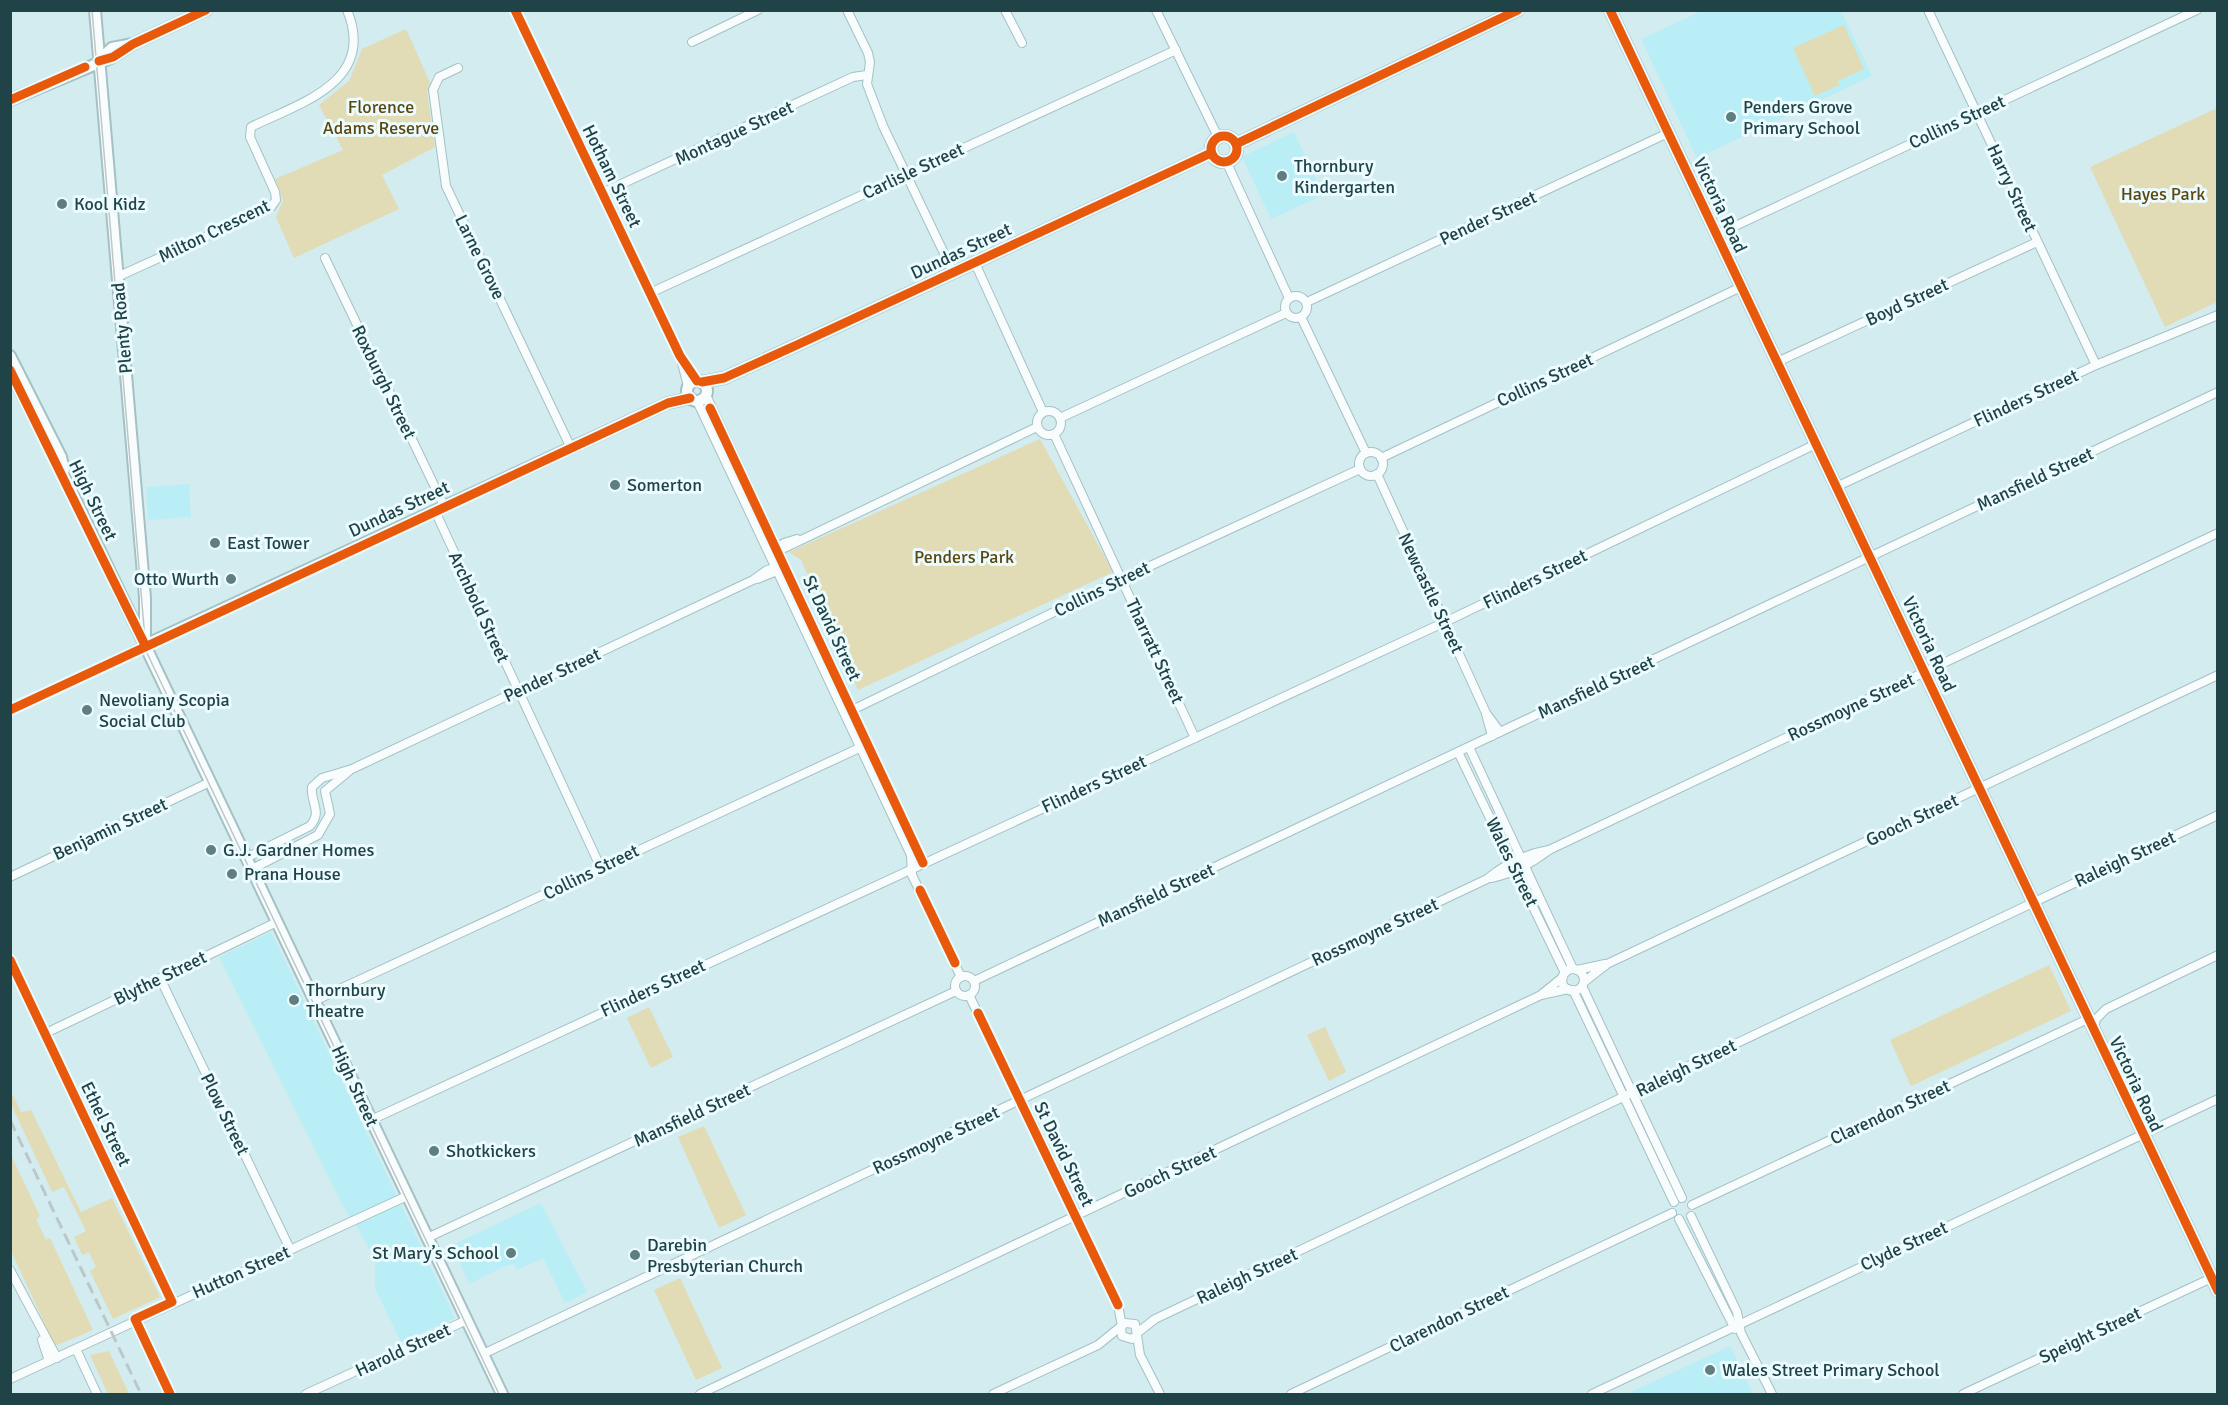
<svg xmlns="http://www.w3.org/2000/svg" width="2228" height="1405" font-family="Signika,sans-serif">
	<style>
		.built { fill: #b9eef6 }
		.green { fill: #e1dcb6 }
		.lines { fill: none; stroke-linecap: round; stroke-linejoin: round }
		.street-casing { stroke: #a4c1c4; stroke-width: 10 }
		.secondary-casing { stroke: #a4c1c4; stroke-width: 14 }
		.street { stroke: #f8fcfd; stroke-width: 8 }
		.secondary { stroke: #f8fcfd; stroke-width: 10 }
		.tram { stroke: #bec7c8; stroke-width: 1.5 }
		.rail { stroke: #bec7c8; stroke-width: 3; stroke-dasharray: 12 6; stroke-linecap: butt }
		.cycleway-casing { stroke: #ecfcfe; stroke-width: 13 }
		.cycleway { stroke: #e8590c; stroke-width: 9 }
		.poi-dot { fill: #5e7e82; stroke: #ecfcfe; stroke-width: 2 }
		.labels { text-anchor: middle; dominant-baseline: central; stroke-width: 6; stroke-linejoin: round; paint-order: stroke }
		.park-label { font-size: 18px; fill: #5c4711; stroke: #ecfcfe }
		.poi-label { font-size: 18px; fill: #204348; stroke: #ecfcfe; text-anchor: start }
		.street-label { font-size: 18px; fill: #204348; stroke: #ecfcfe }
	</style>
	<rect width="100%" height="100%" fill="#d2ecef"/>
	<g class="built">
		<polygon points="1702,11 1841,11 1872,76 1697,158 1641,39"/>
		<polygon points="1294,132 1323,195 1271,219 1242,157"/>
		<polygon points="189,484 191,517 148,520 146,487"/>
		<polygon points="271,932 455,1318 401,1342 375,1288 375,1261 359,1230 344,1208 219,957"/>
		<polygon points="541,1203 587,1292 565,1303 543,1258 517,1270 514,1264 503,1267 469,1284 452,1245"/>
		<polygon points="1730,1346 1753,1394 1627,1394"/>
	</g>
	<g class="green">
		<polygon points="1844,25 1864,69 1838,81 1839,85 1815,96 1793,48"/>
		<polygon points="406,29 431,85 427,92 435,147 382,175 399,209 294,258 276,217 283,200 275,179 343,150 319,105 349,81 362,49"/>
		<polygon points="2217,108 2217,302 2165,327 2090,167"/>
		<polygon points="1040,439 1113,572 858,690 801,560 789,552"/>
		<polygon points="2049,965 2071,1011 1911,1086 1890,1040"/>
		<polygon points="649,1007 673,1057 651,1068 627,1018"/>
		<polygon points="1325,1027 1346,1072 1329,1081 1307,1035"/>
		<polygon points="13,1095 21,1112 31,1110 81,1212 112,1198 160,1297 113,1319 90,1271 96,1267 89,1252 82,1255 74,1237 86,1231 64,1187 52,1192 11,1104 11,1096"/>
		<polygon points="704,1126 746,1215 719,1228 678,1137"/>
		<polygon points="10,1153 40,1216 36,1219 46,1240 50,1238 93,1330 55,1346 11,1251"/>
		<polygon points="680,1278 722,1368 696,1380 654,1290"/>
		<polygon points="109,1351 129,1394 108,1394 90,1355"/>
	</g>
	<g class="lines">
		<g class="street-casing">
			<g id="street">
				<polyline points="515,10 680,356 697,381"/>
				<polyline points="847,10 868,53 870,62 867,84 883,126 953,272"/>
				<polyline points="1005,10 1022,43"/>
				<polyline points="1156,10 1218,137"/>
				<polyline points="1928,10 2096,365"/>
				<polyline points="692,42 758,10"/>
				<polyline points="458,68 439,77 433,90 446,186 571,448"/>
				<polyline points="1226,161 1289,298"/>
				<polyline points="602,193 853,77 867,75"/>
				<polyline points="1716,235 2197,10"/>
				<polyline points="325,258 444,506"/>
				<polyline points="975,263 1043,412"/>
				<path d="M117,277L271,207L276,200L275,192L250,137L251,127C300,103 377,82 347,10"/>
				<polyline points="650,293 1176,50"/>
				<circle cx="1296" cy="307" r="11"/>
				<polyline points="1307,302 1668,133"/>
				<polyline points="1301,317 1366,453"/>
				<polyline points="1777,362 2037,242"/>
				<polyline points="682,363 688,386"/>
				<polyline points="706,395 923,863"/>
				<polyline points="697,401 911,855 912,875 961,977"/>
				<circle cx="1049" cy="423" r="12"/>
				<polyline points="1060,418 1286,313"/>
				<polyline points="1054,434 1195,738"/>
				<circle cx="1371" cy="464" r="12"/>
				<polyline points="1381,458 1741,287"/>
				<polyline points="1377,474 1486,713 1500,732"/>
				<polyline points="1836,487 2096,365 2218,315"/>
				<polyline points="435,511 600,866"/>
				<polyline points="773,550 784,543 797,539"/>
				<polyline points="774,553 1037,427"/>
				<polyline points="757,579 782,569"/>
				<polyline points="10,710 145,645"/>
				<polyline points="846,713 1122,579 1360,469"/>
				<polyline points="1486,714 1492,736"/>
				<polyline points="1469,747 1573,969"/>
				<polyline points="1458,752 1565,973"/>
				<path d="M246,858L310,826C323,811 310,803 312,787L322,778L352,769L753,580L767,570L784,566"/>
				<polyline points="252,869 318,835 330,814 325,791 348,772"/>
				<polyline points="10,877 210,782"/>
				<path d="M1491,878C1512,874 1532,863 1549,850L2218,533"/>
				<polyline points="10,960 172,1302"/>
				<circle cx="1573" cy="980" r="11"/>
				<polyline points="1577,970 1605,964"/>
				<circle cx="965" cy="986" r="10"/>
				<polyline points="160,978 290,1249"/>
				<polyline points="974,981 2218,392"/>
				<polyline points="1584,982 1607,964 2218,675"/>
				<polyline points="1582,986 1682,1198"/>
				<polyline points="1573,990 1674,1202"/>
				<polyline points="1542,994 1563,977"/>
				<polyline points="969,995 1077,1216 1118,1305 1122,1326"/>
				<polyline points="314,1001 868,744"/>
				<polyline points="2094,1029 2096,1019 2106,1009 2218,955"/>
				<polyline points="44,1034 277,922"/>
				<polyline points="371,1120 1445,622 1816,444"/>
				<polyline points="1692,1205 2088,1019"/>
				<polyline points="1691,1216 1737,1312 1741,1333 1772,1394"/>
				<polyline points="1679,1219 1735,1329"/>
				<polyline points="427,1238 956,991"/>
				<polyline points="10,1270 57,1358"/>
				<polyline points="135,1319 170,1394"/>
				<polyline points="1137,1333 1155,1319 2218,815"/>
				<polyline points="1137,1335 1140,1355 1160,1394"/>
				<polyline points="42,1340 49,1361"/>
				<polyline points="76,1349 97,1394"/>
				<path d="M483,1354L1487,879C1505,864 1526,854 1549,850"/>
				<polyline points="10,1379 407,1196"/>
				<polyline points="306,1394 467,1320"/>
				<polyline points="700,1394 1541,995 1568,989"/>
				<polyline points="993,1394 1098,1345 1125,1323 1135,1324 1137,1335 1132,1339 1122,1336 1121,1328"/>
				<polyline points="1291,1394 1672,1213"/>
				<polyline points="1592,1394 2218,1099"/>
				<polyline points="1963,1394 2218,1275"/>
			</g>
		</g>
		<g class="secondary-casing">
			<g id="secondary">
				<polyline points="95,10 145,598 145,642"/>
				<polyline points="1610,10 2218,1291"/>
				<polyline points="99,60 112,48 133,44 206,10"/>
				<polyline points="10,100 113,57 133,44"/>
				<circle cx="1224" cy="149" r="13"/>
				<polyline points="1236,144 1518,10"/>
				<polyline points="10,356 61,457 64,470"/>
				<polyline points="10,370 70,488 502,1394"/>
				<circle cx="697" cy="391" r="10"/>
				<polyline points="702,382 724,378 799,344 1211,153"/>
				<polyline points="145,645 668,403 690,398"/>
			</g>
		</g>
		<use href="#street" class="street"/>
		<use href="#secondary" class="secondary"/>
		<g class="tram">
			<polyline points="92,10 146,651 499,1394"/>
			<polyline points="10,712 129,652 145,635"/>
		</g>
		<polyline class="rail" points="10,1120 141,1394"/>
		<g class="cycleway-casing">
			<g id="cycleway">
				<polyline points="515,10 680,356 697,381"/>
				<polyline points="1610,10 2218,1291"/>
				<polyline points="99,61 113,57 133,44 206,10"/>
				<polyline points="10,100 85,67"/>
				<circle cx="1224" cy="149" r="13"/>
				<polyline points="1236,144 1518,10"/>
				<polyline points="10,370 145,645"/>
				<polyline points="702,382 724,378 799,344 1211,153"/>
				<polyline points="710,408 923,863"/>
				<polyline points="10,710 668,403 690,398"/>
				<polyline points="920,890 955,963"/>
				<polyline points="10,960 172,1302 135,1319 170,1394"/>
				<polyline points="978,1013 1118,1305"/>
			</g>
		</g>
		<use href="#cycleway" class="cycleway"/>
	</g>
	<g class="poi-dot">
		<circle cx="1731" cy="117" r="6"/>
		<circle cx="1282" cy="176" r="6"/>
		<circle cx="62" cy="204" r="6"/>
		<circle cx="615" cy="485" r="6"/>
		<circle cx="215" cy="543" r="6"/>
		<circle cx="231" cy="579" r="6"/>
		<circle cx="87" cy="710" r="6"/>
		<circle cx="211" cy="850" r="6"/>
		<circle cx="232" cy="874" r="6"/>
		<circle cx="294" cy="1000" r="6"/>
		<circle cx="434" cy="1151" r="6"/>
		<circle cx="511" cy="1253" r="6"/>
		<circle cx="635" cy="1255" r="6"/>
		<circle cx="1710" cy="1370" r="6"/>
	</g>
	<g class="labels">
		<g class="park-label">
			<text x="381" y="107">Florence<tspan x="381" dy="21">Adams Reserve</tspan></text>
			<text x="2163" y="194">Hayes Park</text>
			<text x="964" y="557">Penders Park</text>
		</g>
		<g class="poi-label">
			<text x="1743" y="107">Penders Grove<tspan x="1743" dy="21">Primary School</tspan></text>
			<text x="1294" y="166">Thornbury<tspan x="1294" dy="21">Kindergarten</tspan></text>
			<text x="74" y="204">Kool Kidz</text>
			<text x="627" y="485">Somerton</text>
			<text x="227" y="543">East Tower</text>
			<text x="219" y="579" text-anchor="end">Otto Wurth</text>
			<text x="99" y="700">Nevoliany Scopia<tspan x="99" dy="21">Social Club</tspan></text>
			<text x="223" y="850">G.J. Gardner Homes</text>
			<text x="244" y="874">Prana House</text>
			<text x="306" y="990">Thornbury<tspan x="306" dy="21">Theatre</tspan></text>
			<text x="446" y="1151">Shotkickers</text>
			<text x="647" y="1245">Darebin<tspan x="647" dy="21">Presbyterian Church</tspan></text>
			<text x="499" y="1253" text-anchor="end">St Mary’s School</text>
			<text x="1722" y="1370">Wales Street Primary School</text>
		</g>
		<g class="street-label">
			<text transform="translate(1957 122) rotate(-25)">Collins Street</text>
			<text transform="translate(734 133) rotate(-25)">Montague Street</text>
			<text transform="translate(913 171) rotate(-25)">Carlisle Street</text>
			<text transform="translate(612 176) rotate(64)">Hotham Street</text>
			<text transform="translate(2012 188) rotate(65)">Harry Street</text>
			<text transform="translate(1720 205) rotate(65)">Victoria Road</text>
			<text transform="translate(1488 218) rotate(-25)">Pender Street</text>
			<text transform="translate(214 231) rotate(-26)">Milton Crescent</text>
			<text transform="translate(961 251) rotate(-25)">Dundas Street</text>
			<text transform="translate(480 257) rotate(64)">Larne Grove</text>
			<text transform="translate(1907 302) rotate(-25)">Boyd Street</text>
			<text transform="translate(122 328) rotate(-95)">Plenty Road</text>
			<text transform="translate(1545 380) rotate(-25)">Collins Street</text>
			<text transform="translate(384 382) rotate(64)">Roxburgh Street</text>
			<text transform="translate(2026 398) rotate(-25)">Flinders Street</text>
			<text transform="translate(2035 479) rotate(-25)">Mansfield Street</text>
			<text transform="translate(93 500) rotate(64)">High Street</text>
			<text transform="translate(399 509) rotate(-25)">Dundas Street</text>
			<text transform="translate(1535 579) rotate(-26)">Flinders Street</text>
			<text transform="translate(1102 589) rotate(-26)">Collins Street</text>
			<text transform="translate(1431 593) rotate(65)">Newcastle Street</text>
			<text transform="translate(479 607) rotate(65)">Archbold Street</text>
			<text transform="translate(832 628) rotate(65)">St David Street</text>
			<text transform="translate(1929 644) rotate(65)">Victoria Road</text>
			<text transform="translate(1155 651) rotate(65)">Tharratt Street</text>
			<text transform="translate(552 675) rotate(-25)">Pender Street</text>
			<text transform="translate(1596 687) rotate(-25)">Mansfield Street</text>
			<text transform="translate(1851 707) rotate(-25)">Rossmoyne Street</text>
			<text transform="translate(1094 784) rotate(-25)">Flinders Street</text>
			<text transform="translate(1912 820) rotate(-25)">Gooch Street</text>
			<text transform="translate(110 829) rotate(-25)">Benjamin Street</text>
			<text transform="translate(2125 859) rotate(-25)">Raleigh Street</text>
			<text transform="translate(1512 862) rotate(64)">Wales Street</text>
			<text transform="translate(591 872) rotate(-26)">Collins Street</text>
			<text transform="translate(1156 895) rotate(-25)">Mansfield Street</text>
			<text transform="translate(1375 932) rotate(-25)">Rossmoyne Street</text>
			<text transform="translate(160 978) rotate(-26)">Blythe Street</text>
			<text transform="translate(653 988) rotate(-25)">Flinders Street</text>
			<text transform="translate(1686 1068) rotate(-26)">Raleigh Street</text>
			<text transform="translate(2136 1084) rotate(65)">Victoria Road</text>
			<text transform="translate(355 1086) rotate(65)">High Street</text>
			<text transform="translate(1890 1112) rotate(-25)">Clarendon Street</text>
			<text transform="translate(225 1114) rotate(64)">Plow Street</text>
			<text transform="translate(692 1115) rotate(-25)">Mansfield Street</text>
			<text transform="translate(106 1124) rotate(64)">Ethel Street</text>
			<text transform="translate(936 1140) rotate(-25)">Rossmoyne Street</text>
			<text transform="translate(1064 1154) rotate(64)">St David Street</text>
			<text transform="translate(1170 1172) rotate(-25)">Gooch Street</text>
			<text transform="translate(1904 1246) rotate(-25)">Clyde Street</text>
			<text transform="translate(241 1272) rotate(-24)">Hutton Street</text>
			<text transform="translate(1247 1276) rotate(-25)">Raleigh Street</text>
			<text transform="translate(1449 1319) rotate(-26)">Clarendon Street</text>
			<text transform="translate(2090 1335) rotate(-25)">Speight Street</text>
			<text transform="translate(403 1350) rotate(-25)">Harold Street</text>
		</g>
	</g>
	<rect width="2228" height="1405" fill="none" stroke="#204348" stroke-width="24"/>
</svg>
